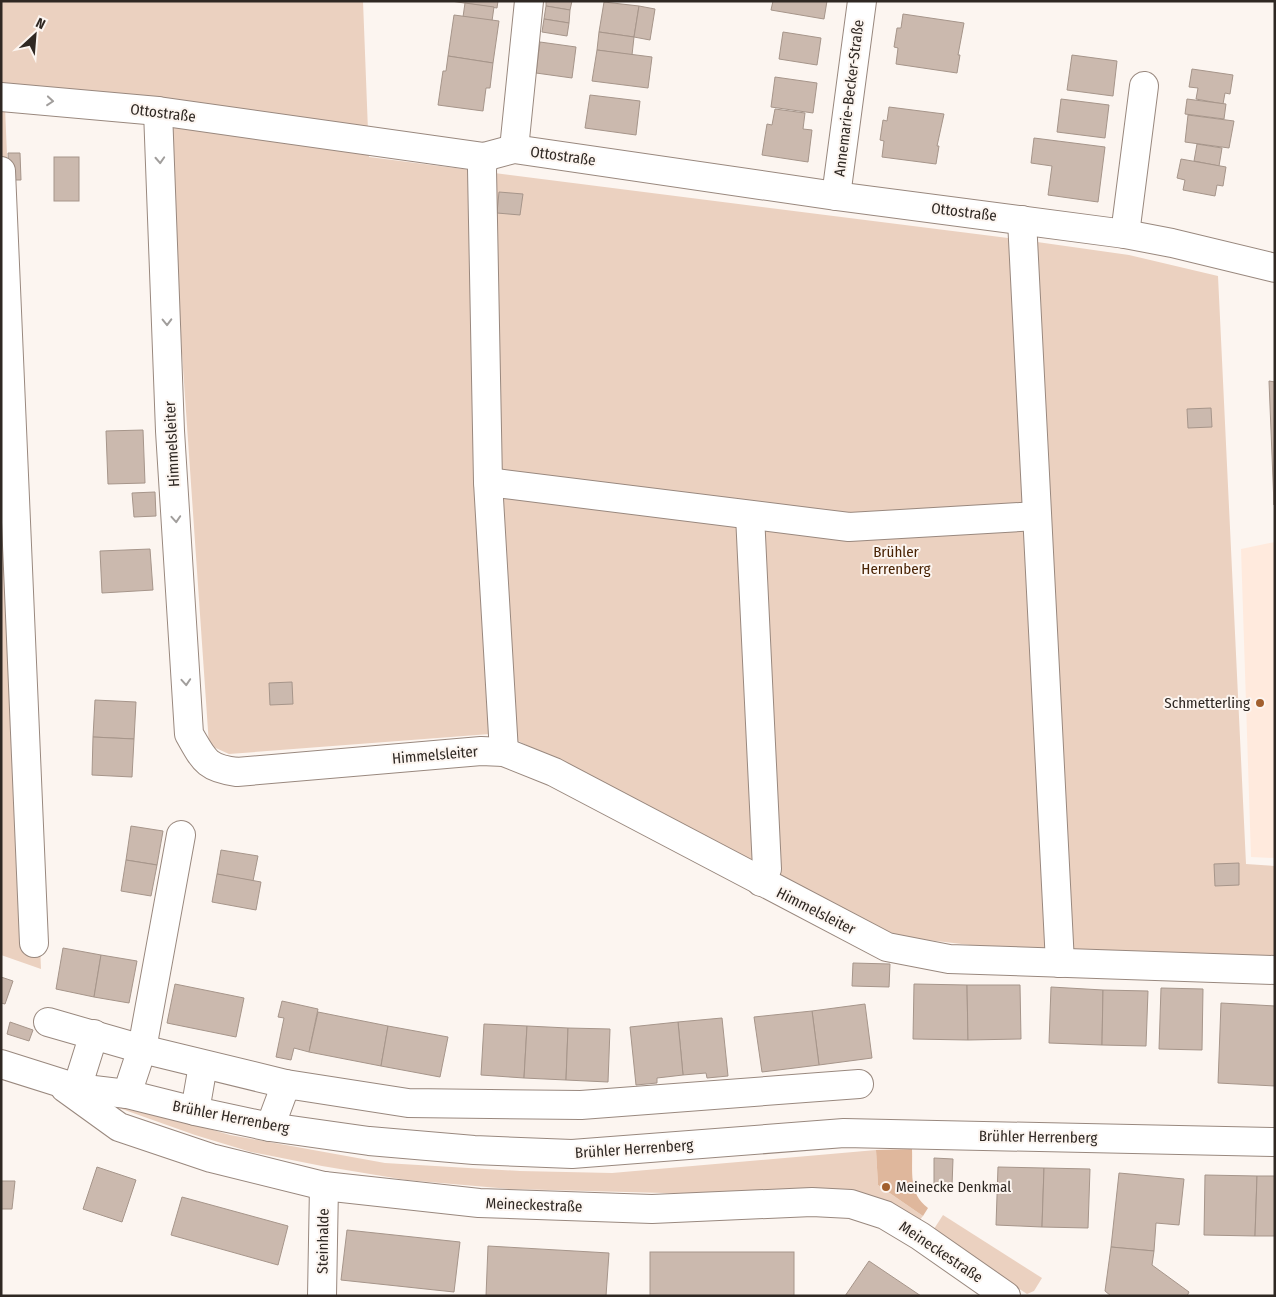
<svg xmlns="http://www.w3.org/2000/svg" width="1276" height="1297" font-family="'Fira Sans Condensed',sans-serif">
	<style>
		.built { fill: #ffeadd }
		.green { fill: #ebd1c0 }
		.forest { fill: #dfb79c }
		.building { fill: #cbb9ae; stroke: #a6958a }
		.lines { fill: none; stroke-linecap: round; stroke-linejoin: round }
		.minor-casing { stroke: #99887e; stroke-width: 30 }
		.minor { stroke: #fff; stroke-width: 28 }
		.oneway { stroke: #a19e9c }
		.poi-dot { fill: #a25f2d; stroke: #fcf5f0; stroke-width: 2 }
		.labels { text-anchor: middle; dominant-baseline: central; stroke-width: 4; stroke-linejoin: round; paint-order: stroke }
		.street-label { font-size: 15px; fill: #2f2823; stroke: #fcf5f0 }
		.park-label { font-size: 15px; fill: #492304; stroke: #fcf5f0 }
		.poi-label { font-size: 15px; fill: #2f2823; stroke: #fcf5f0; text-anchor: end }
	</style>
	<rect width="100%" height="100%" fill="#fcf5f0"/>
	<polygon class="built" points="1275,542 1275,858 1251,857 1241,549"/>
	<g class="green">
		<polygon points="1,1 363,1 369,157 1023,240 1129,255 1218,276 1246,864 1275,866 1275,957 996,948 893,936 503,733 229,754 209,745 166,121 5,107 41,969 1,955"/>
		<polygon points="105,1103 129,1105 230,1135 385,1163 520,1171 612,1173 876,1150 878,1185 923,1216 918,1222 703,1194 510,1189 406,1180 322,1166 251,1152 195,1135"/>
		<polygon points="943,1215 1042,1278 1034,1291 1027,1294 932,1232"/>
	</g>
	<path class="forest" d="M912,1149C913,1172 908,1193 928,1208L923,1216L878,1185L876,1150Z"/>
	<g class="building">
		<polygon points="451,1 498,1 497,8"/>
		<polygon points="546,1 572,1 570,10 546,6"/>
		<polygon points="773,1 827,1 824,19 771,10"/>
		<polygon points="604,2 639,6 634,37 599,32"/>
		<polygon points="465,3 494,7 492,21 463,17"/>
		<polygon points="546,6 570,10 569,23 544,19"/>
		<polygon points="639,6 655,9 650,40 634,37"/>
		<polygon points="903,14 964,23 958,55 960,55 957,73 896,64 898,48 894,47 897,28 901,28"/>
		<polygon points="454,15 499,21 493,63 448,56"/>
		<polygon points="544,19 569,23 567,36 542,32"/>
		<polygon points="599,32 634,37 632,55 597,50"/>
		<polygon points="783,32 821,38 817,65 779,59"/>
		<polygon points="540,42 576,47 572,78 536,73"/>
		<polygon points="597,50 652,57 648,88 592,81"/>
		<polygon points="1072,55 1117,61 1113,96 1067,90"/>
		<polygon points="448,56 493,63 490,88 486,88 483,111 438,105 443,71 446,71"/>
		<polygon points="1192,69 1233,75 1230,94 1225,93 1223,104 1196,99 1198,88 1189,87"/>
		<polygon points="775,77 817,83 813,113 771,107"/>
		<polygon points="590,95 640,101 636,135 585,128"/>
		<polygon points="1061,99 1109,105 1105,138 1057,132"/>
		<polygon points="1187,99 1226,104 1224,119 1185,114"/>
		<polygon points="889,107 944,114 937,146 939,146 936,164 882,157 884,141 880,140 883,120 887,121"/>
		<polygon points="775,109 805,113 803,129 812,130 808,162 762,155 767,124 772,125"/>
		<polygon points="1188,115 1234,121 1229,148 1185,142"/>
		<polygon points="1034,138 1105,147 1098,202 1048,195 1052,166 1031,163"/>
		<polygon points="1197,144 1222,148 1219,166 1194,161"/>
		<polygon points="8,153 20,153 21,180 9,180"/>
		<rect x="54" y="157" width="25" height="44"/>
		<polygon points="1181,159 1226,167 1223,186 1217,185 1215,196 1183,190 1185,180 1177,178"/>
		<polygon points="499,192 523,194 520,215 497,213"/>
		<polygon points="1269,381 1275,382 1274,505"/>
		<polygon points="1211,408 1212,427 1188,428 1187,409"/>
		<polygon points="143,430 145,483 108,484 106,431"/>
		<polygon points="155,492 156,516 134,517 132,493"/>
		<polygon points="150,549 153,590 102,593 100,551"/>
		<polygon points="292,682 293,704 270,705 269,683"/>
		<polygon points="95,700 136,702 134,739 93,737"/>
		<polygon points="93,737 134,739 132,777 92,775"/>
		<polygon points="131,826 163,831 157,865 126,860"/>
		<polygon points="221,850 258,856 253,881 217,874"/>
		<polygon points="126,860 157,865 151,896 121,891"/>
		<polygon points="1239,863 1239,885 1215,886 1214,864"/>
		<polygon points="217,874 261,882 256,910 212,902"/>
		<polygon points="63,948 101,955 94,997 56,989"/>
		<polygon points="101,955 137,961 129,1003 94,997"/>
		<polygon points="853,963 890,964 889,987 852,986"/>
		<polygon points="1,977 13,981 5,1004 1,1003"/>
		<polygon points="175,984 244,998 236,1037 167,1023"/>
		<polygon points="914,984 967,985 968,1040 913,1039"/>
		<polygon points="967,985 1020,985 1021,1039 968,1040"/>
		<polygon points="1051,987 1103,990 1102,1045 1049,1043"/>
		<polygon points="1161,988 1203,989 1202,1050 1159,1049"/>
		<polygon points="1103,990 1148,991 1146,1046 1102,1045"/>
		<polygon points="282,1001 318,1009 309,1052 294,1048 291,1060 276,1057 284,1018 278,1017"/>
		<polygon points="1221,1003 1275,1006 1275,1086 1218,1083"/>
		<polygon points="865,1004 872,1058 819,1065 812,1011"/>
		<polygon points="812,1011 819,1065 762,1072 754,1017"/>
		<polygon points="318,1012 388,1026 381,1066 309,1052"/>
		<polygon points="722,1018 728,1076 707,1078 706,1073 683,1075 678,1022"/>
		<polygon points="10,1022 33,1030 29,1041 7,1034"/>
		<polygon points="678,1022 683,1075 657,1078 657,1083 636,1085 630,1027"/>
		<polygon points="484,1024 527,1026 524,1078 481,1075"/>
		<polygon points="388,1026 448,1037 440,1077 381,1066"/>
		<polygon points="527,1026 568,1028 566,1080 524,1078"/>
		<polygon points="568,1028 610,1029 608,1082 566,1080"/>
		<polygon points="934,1158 953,1159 952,1186 934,1185"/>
		<polygon points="97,1167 136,1180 122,1222 83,1209"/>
		<polygon points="998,1167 1044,1168 1042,1227 996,1225"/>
		<polygon points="1044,1168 1090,1169 1088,1228 1042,1227"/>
		<polygon points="1119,1173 1184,1179 1179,1225 1156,1223 1154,1251 1111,1247"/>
		<polygon points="1205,1175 1257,1176 1255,1236 1204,1235"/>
		<polygon points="1257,1176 1275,1176 1275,1236 1255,1236"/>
		<polygon points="1,1181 15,1181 12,1209 1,1209"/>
		<polygon points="182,1197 288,1226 278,1265 171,1235"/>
		<polygon points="347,1230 460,1242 454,1292 341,1280"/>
		<polygon points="488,1246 609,1253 606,1296 486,1296"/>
		<polygon points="1111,1247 1154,1251 1152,1265 1189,1292 1187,1296 1111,1296 1105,1291"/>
		<rect x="650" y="1252" width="144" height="44"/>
		<polygon points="869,1261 921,1296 845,1296"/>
	</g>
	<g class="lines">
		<g class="minor-casing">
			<g id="minor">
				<polyline points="1,97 158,111 484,157 514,149 836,196 1125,234 1172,243 1275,268"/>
				<path d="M158,111L170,431L189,734C204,760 206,768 237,772L481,751L504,752L554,772L887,947L949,959L1275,970"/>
				<polyline points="514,149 529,1"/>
				<polyline points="484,157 482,169 488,482 504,752"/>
				<polyline points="1,171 34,943"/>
				<polyline points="836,196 862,1"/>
				<polyline points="1022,220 1060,963"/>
				<polyline points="1125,234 1144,86"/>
				<polyline points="488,482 849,527 1037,516"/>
				<polyline points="750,515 767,869 761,882"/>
				<polyline points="48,1022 142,1049 286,1084"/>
				<polyline points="1,1064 77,1088 127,1094 195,1111 270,1127 369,1141 474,1150 572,1154 844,1133 1275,1142"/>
				<polyline points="65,1088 119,1127 211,1158 324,1186 479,1203 652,1209 812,1202 851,1204 885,1215 920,1236 1006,1296"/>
				<polyline points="77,1088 94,1034"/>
				<polyline points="127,1094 142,1049 181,835"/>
				<polyline points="195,1111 203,1065"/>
				<polyline points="270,1127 286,1084 408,1103 581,1105 859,1084"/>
				<polyline points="322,1296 324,1186"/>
			</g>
		</g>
		<use href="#minor" class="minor"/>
	</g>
	<defs><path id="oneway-chevron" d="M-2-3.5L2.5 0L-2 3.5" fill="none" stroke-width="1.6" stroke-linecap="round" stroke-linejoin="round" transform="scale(1.25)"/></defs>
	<g class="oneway">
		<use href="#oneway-chevron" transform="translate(50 101) rotate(5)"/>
		<use href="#oneway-chevron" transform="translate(160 160) rotate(87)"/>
		<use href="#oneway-chevron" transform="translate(167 322) rotate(89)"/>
		<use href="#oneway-chevron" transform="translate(176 519) rotate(86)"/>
		<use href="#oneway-chevron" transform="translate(186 682) rotate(86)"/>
	</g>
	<g class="poi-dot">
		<circle cx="1260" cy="703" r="5"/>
		<circle cx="886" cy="1187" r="5"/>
	</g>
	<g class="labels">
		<g class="street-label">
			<text transform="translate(849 98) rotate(-83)">Annemarie-Becker-Straße</text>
			<text transform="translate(163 113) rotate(7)">Ottostraße</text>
			<text transform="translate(563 156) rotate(8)">Ottostraße</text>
			<text transform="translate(964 212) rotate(7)">Ottostraße</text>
			<text transform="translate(172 444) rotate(-93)">Himmelsleiter</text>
			<text transform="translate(435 755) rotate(-5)">Himmelsleiter</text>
			<text transform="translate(816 911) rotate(27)">Himmelsleiter</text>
			<text transform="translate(231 1117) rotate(11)">Brühler Herrenberg</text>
			<text transform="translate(1038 1137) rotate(1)">Brühler Herrenberg</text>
			<text transform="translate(634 1149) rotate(-4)">Brühler Herrenberg</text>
			<text transform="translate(534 1205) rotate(2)">Meineckestraße</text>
			<text transform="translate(323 1241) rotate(-89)">Steinhalde</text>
			<text transform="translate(941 1252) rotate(34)">Meineckestraße</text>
		</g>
		<g class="park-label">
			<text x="896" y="552">Brühler<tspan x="896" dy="17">Herrenberg</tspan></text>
		</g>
		<g class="poi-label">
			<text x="1250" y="703">Schmetterling</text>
			<text x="896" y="1187" text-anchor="start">Meinecke Denkmal</text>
		</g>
	</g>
	<rect width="1276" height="1297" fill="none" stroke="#2f2823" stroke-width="5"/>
	<g transform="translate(35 35) rotate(26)" stroke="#fcf5f0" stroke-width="4" paint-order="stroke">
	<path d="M0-4L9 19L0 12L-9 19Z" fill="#2f2823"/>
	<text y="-8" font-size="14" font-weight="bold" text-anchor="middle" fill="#2f2823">N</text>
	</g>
</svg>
